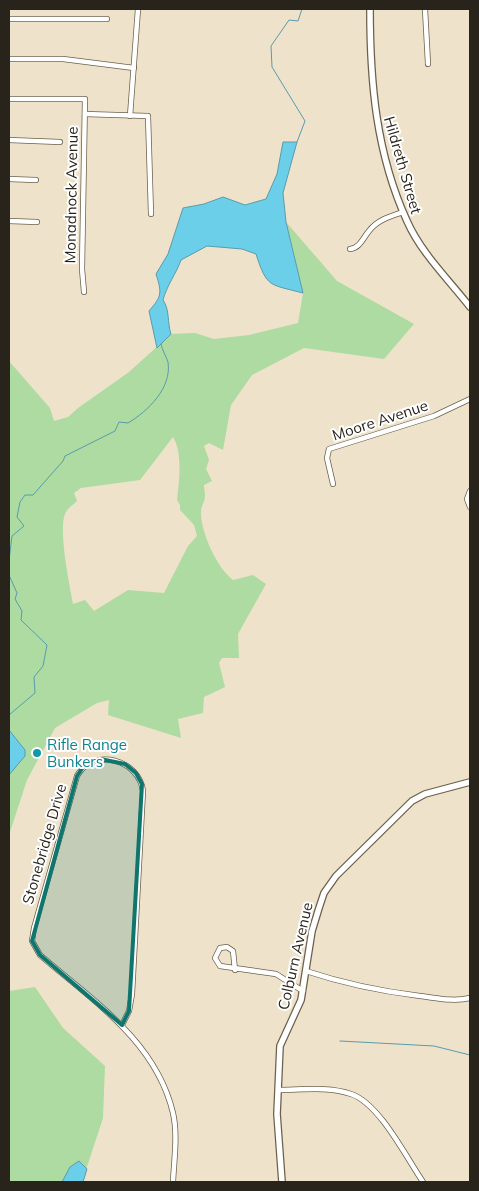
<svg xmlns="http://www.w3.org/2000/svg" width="479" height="1191" font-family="Mulish,sans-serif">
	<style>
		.green { fill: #aedba1; fill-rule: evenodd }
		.water { fill: #6ccfe9; stroke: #589cab }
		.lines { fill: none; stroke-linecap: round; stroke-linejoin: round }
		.stream { stroke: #589cab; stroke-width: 1 }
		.minor-casing { stroke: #6c604c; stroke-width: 6 }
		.tertiary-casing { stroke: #6c604c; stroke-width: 8 }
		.minor { stroke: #fff; stroke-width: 4.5 }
		.tertiary { stroke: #fff; stroke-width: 5.5 }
		.marked { fill: #0f766e; fill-opacity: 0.2; stroke: #0f766e; stroke-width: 4; stroke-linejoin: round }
		.culture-dot { fill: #0f9aa8; stroke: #fff; stroke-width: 2 }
		.labels { text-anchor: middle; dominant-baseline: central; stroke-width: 4; stroke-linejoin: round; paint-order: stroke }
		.street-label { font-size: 15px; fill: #29241b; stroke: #fff }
		.culture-label { font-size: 15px; fill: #0d838f; stroke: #fff; text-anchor: start }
	</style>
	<rect width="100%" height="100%" fill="#efe2ca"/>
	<g class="green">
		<path d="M286,222L337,281L414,324L384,359L304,348L252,375L231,405L223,450L209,443L204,446L209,460L206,469L212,481L204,485C204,488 205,493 205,496C205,501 201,507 201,511C200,531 217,568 233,580L253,575L266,584L238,634L239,658H222L219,663L225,687L204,697L203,713L178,719L181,738L108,715L109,700L97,703L55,728L27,780L9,835V361L50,408L54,421L68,417L78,408L129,372L171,334L195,333L214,339L249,335L298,323L303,293ZM173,437C183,453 179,482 177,500L180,505V510L194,525L197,536L188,546L164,593L128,590L94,611L85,600L73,604C70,586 57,527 66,512C68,508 74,504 77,501L74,493L81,488L140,480Z"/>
		<polygon points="35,987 63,1028 105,1066 103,1118 82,1182 9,1182 9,991"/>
	</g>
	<g class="water">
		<path d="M283,142H297L283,193L286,222L303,293C269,284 267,288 256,254L242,249L207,246L181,260C176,274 167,285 163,300C170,310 167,322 171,334L157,348L149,311C162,296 162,293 156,274L168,254L183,208L204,204L223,197L245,205L266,199L277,174Z"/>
		<polygon points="9,730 25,750 25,756 9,775"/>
		<polygon points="79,1161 87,1169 83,1182 62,1182 70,1167"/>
	</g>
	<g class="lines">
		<g class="stream">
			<polyline points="297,142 305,121 272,67 271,46 289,20 298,21 302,9"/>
			<path d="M9,561L12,536L24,526L17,517L20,502L25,495H33L63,461L65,456L115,431L119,422L128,423C148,411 172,388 168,362C166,356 162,350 161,344"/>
			<polyline points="9,575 17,593 15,599 22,611 21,620 47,645 43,666 34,677 35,693 9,715"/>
			<polyline points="340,1041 434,1046 470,1055"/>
		</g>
		<g class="minor-casing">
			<g id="minor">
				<polyline points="425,9 428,64"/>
				<polyline points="9,19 107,19"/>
				<polyline points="9,59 63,59 134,68"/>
				<polyline points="9,99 85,99 82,269 84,292"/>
				<polyline points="85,114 148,116 151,214"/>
				<polyline points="130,116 138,9"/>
				<polyline points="9,140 60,142"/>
				<polyline points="9,179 36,180"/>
				<polyline points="9,221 37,222"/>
				<path d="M350,249C360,248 363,238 369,231C377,220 391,216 403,212"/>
				<polyline points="333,484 327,458 329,449 434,416 470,399"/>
				<polyline points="470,491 467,499 470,507"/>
				<polyline points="235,970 233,951 227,947 220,948 215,958 220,966 276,974 303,991"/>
				<path d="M306,971C345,984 379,991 420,996C437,998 453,1002 470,998"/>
				<path d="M122,1025L129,1011L132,994L143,791C139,759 93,747 77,776L34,928L32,941L40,955C92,1000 156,1041 173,1113C178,1135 174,1160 173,1182"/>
				<path d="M278,1090C301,1090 328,1086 351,1094C379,1103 406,1157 423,1182"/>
			</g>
		</g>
		<g class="tertiary-casing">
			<g id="tertiary">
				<path d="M370,9C370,82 376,153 407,221C421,253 449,280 470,307"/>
				<polyline points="282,1182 277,1114 280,1046 301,1000 312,931 319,908 324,893 336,876 412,801 425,794 470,782"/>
			</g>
		</g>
		<use href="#minor" class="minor"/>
		<use href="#tertiary" class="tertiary"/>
	</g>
	<path class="marked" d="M100,759L125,764L136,773L142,784L129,1011L122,1025L40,955L32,941L77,776L85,764Z"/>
	<circle class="culture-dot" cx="37" cy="753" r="5"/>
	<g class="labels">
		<g class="street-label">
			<text transform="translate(403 165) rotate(74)">Hildreth Street</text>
			<text transform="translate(71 195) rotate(-89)">Monadnock Avenue</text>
			<text transform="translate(380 420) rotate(-18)">Moore Avenue</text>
			<text transform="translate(44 844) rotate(-74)">Stonebridge Drive</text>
			<text transform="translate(295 956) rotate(-77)">Colburn Avenue</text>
		</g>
		<g class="culture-label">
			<text x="47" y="744">Rifle Range<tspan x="47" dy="17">Bunkers</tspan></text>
		</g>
	</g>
	<rect width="479" height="1191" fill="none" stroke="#29241b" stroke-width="20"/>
</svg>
